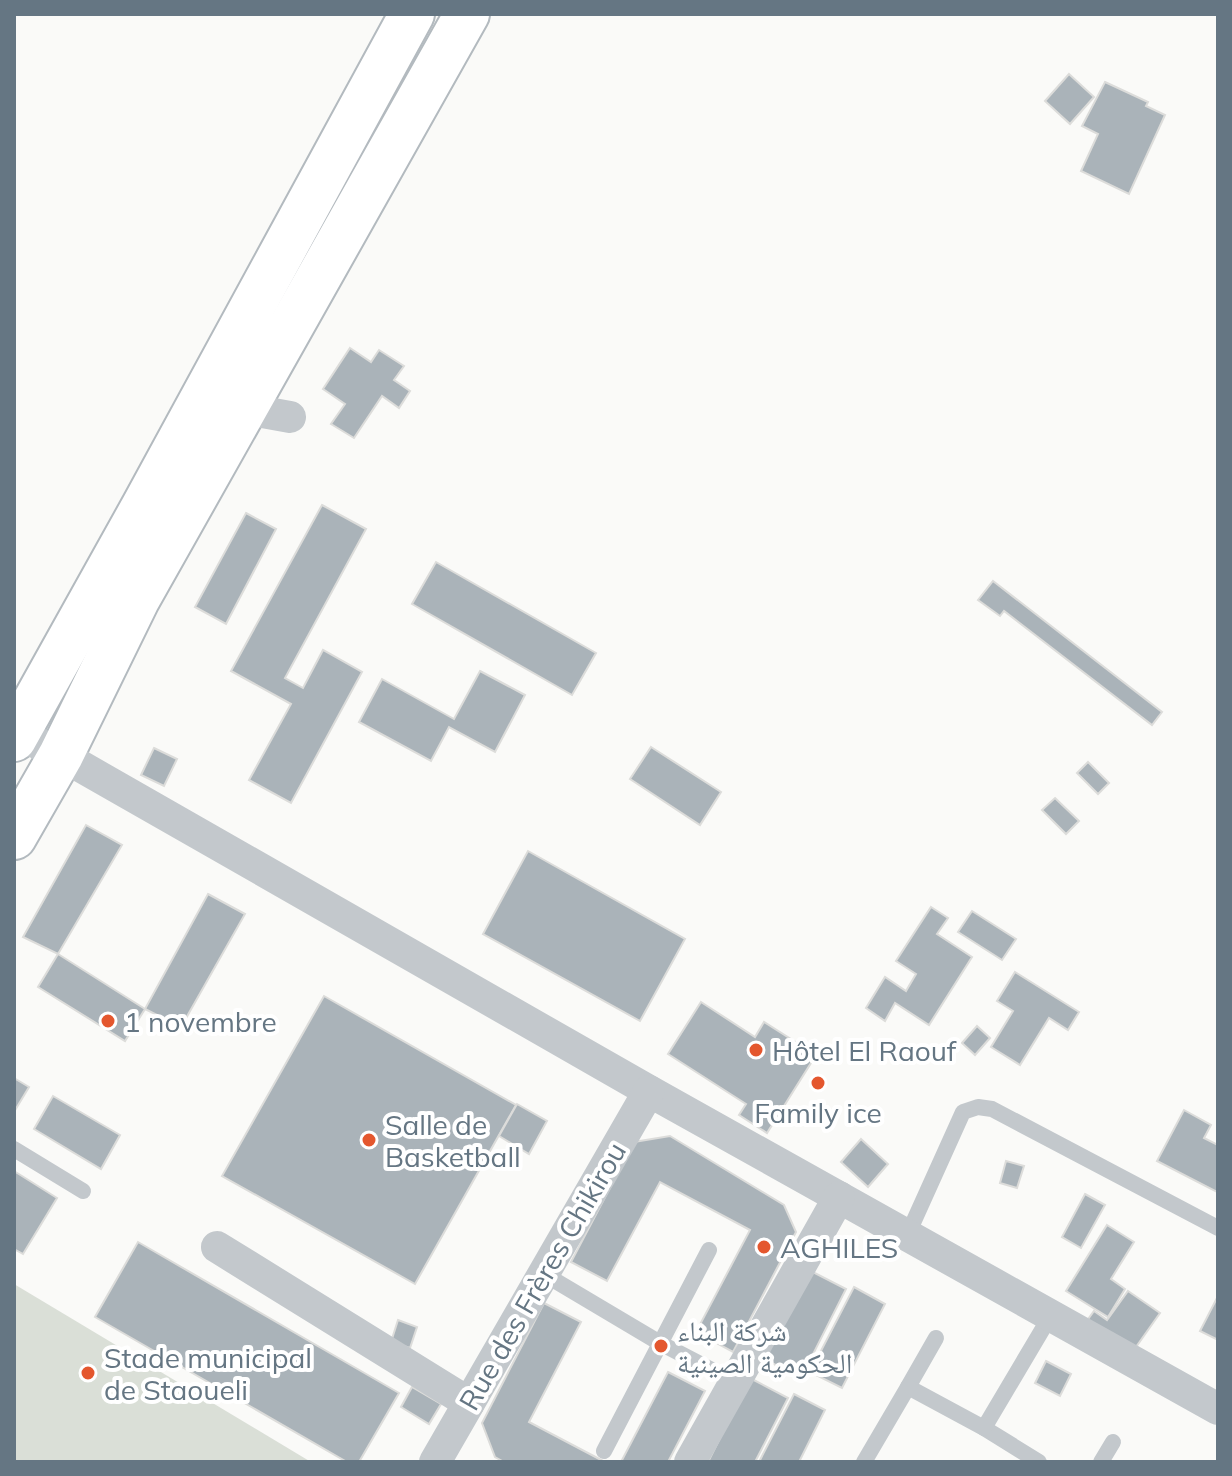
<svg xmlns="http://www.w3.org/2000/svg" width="1232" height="1476" font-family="Mulish,'Noto Naskh Arabic',sans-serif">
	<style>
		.green { fill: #dadfd7 }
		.building { fill: #aab3b9; stroke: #dcdcda; stroke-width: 2 }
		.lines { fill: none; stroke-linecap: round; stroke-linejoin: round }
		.secondary-casing { stroke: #b3babf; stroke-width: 48 }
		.lane { stroke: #c3c8cc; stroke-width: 16 }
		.street { stroke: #c3c8cc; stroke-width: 32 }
		.secondary { stroke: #fff; stroke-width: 44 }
		.poi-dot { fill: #e4572e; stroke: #fff; stroke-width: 3 }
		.labels { text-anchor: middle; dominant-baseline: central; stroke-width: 8; stroke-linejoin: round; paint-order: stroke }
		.poi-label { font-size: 28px; fill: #657683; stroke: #fff; text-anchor: start }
		.street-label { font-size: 28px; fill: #657683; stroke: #fff }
	</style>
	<rect width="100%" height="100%" fill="#fafaf8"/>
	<polygon class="green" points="14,1284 311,1462 14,1462"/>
	<g class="building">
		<polygon points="1069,74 1094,97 1070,124 1045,101"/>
		<polygon points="1105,82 1148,102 1146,106 1165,115 1129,194 1081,171 1098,134 1082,126"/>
		<polygon points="350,348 371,362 379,350 404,366 394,380 410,391 399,408 382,396 354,438 331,424 345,404 323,389"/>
		<polygon points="322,505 366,529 285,678 303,688 323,650 362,672 291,803 249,780 291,704 231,671"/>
		<polygon points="246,513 276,529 226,624 195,607"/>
		<polygon points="436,562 596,653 572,695 412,604"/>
		<polygon points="993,581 1162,712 1152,725 1004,611 1000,616 978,600"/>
		<polygon points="480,671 525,695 495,752 449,727 431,761 359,722 382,679 454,719"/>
		<polygon points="651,747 721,792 700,825 630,779"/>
		<polygon points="154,748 177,759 164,786 141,775"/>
		<polygon points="1088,762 1109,783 1098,794 1077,773"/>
		<polygon points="1055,798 1079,821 1066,834 1042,810"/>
		<polygon points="86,825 122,845 58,954 23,937"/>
		<polygon points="528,851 685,939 640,1021 483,934"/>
		<polygon points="208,894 245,914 181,1027 145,1009"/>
		<polygon points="931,907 948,918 937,934 972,957 929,1025 895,1003 885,1021 866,1008 885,977 906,991 916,974 896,961"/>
		<polygon points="972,911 1016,939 1002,960 958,932"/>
		<polygon points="58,954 145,1009 125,1041 38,987"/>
		<polygon points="1015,972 1079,1012 1068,1030 1049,1018 1020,1065 991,1047 1013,1011 997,1001"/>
		<polygon points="324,996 516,1105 415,1284 222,1176"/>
		<polygon points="701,1002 755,1037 764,1022 816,1055 767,1133 739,1115 746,1104 668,1054"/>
		<polygon points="977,1026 990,1038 975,1055 962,1043"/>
		<polygon points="14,1078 29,1087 14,1112"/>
		<polygon points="53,1096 120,1135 101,1169 34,1129"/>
		<polygon points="517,1104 547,1121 529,1154 499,1136"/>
		<polygon points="1184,1110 1211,1125 1204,1138 1218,1145 1217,1192 1157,1161"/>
		<polygon points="670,1136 784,1205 796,1232 733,1352 696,1332 750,1230 660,1182 607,1281 571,1262 634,1142"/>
		<polygon points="861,1139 888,1164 868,1187 841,1162"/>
		<polygon points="1006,1161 1024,1166 1017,1188 1000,1183"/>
		<polygon points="14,1171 57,1198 23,1254 14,1249"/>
		<polygon points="1085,1194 1105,1205 1081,1248 1062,1237"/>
		<polygon points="1107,1225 1134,1242 1111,1279 1125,1289 1108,1317 1066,1291"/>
		<polygon points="138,1242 399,1393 359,1462 347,1462 95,1317"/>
		<polygon points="809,1270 846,1289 801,1378 764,1359"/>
		<polygon points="854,1287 885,1304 842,1388 810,1372"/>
		<polygon points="1128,1291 1160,1313 1131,1354 1086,1322 1094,1311 1107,1320"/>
		<polygon points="1218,1296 1218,1340 1200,1331"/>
		<polygon points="544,1303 581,1322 529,1422 605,1462 504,1462 495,1457 482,1423"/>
		<polygon points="398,1320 417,1327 410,1348 391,1342"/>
		<polygon points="1046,1361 1071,1374 1060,1396 1035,1383"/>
		<polygon points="668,1372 705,1391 668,1462 621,1462"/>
		<polygon points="750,1378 788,1398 755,1462 708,1462"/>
		<polygon points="412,1387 441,1404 429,1424 401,1407"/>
		<polygon points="794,1394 825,1410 799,1462 759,1462"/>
	</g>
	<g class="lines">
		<g class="secondary-casing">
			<g id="secondary">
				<polyline points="14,739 145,504 412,14"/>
				<polyline points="14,837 61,755 137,600 467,14"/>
			</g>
		</g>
		<g class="lane">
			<polyline points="14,1149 83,1191"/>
			<polyline points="908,1234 963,1112 978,1107 992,1109 1218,1228"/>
			<polyline points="544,1274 660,1343 735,1382"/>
			<polyline points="908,1387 936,1338"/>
			<polyline points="984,1428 1039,1462"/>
			<polyline points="604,1451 709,1250"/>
			<polyline points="864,1462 908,1387 984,1428 1051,1315"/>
			<polyline points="1101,1462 1113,1442"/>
		</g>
		<g class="street">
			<polyline points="245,409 290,417"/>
			<polyline points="17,733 61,755 649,1091 1218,1409"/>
			<polyline points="217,1247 469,1403"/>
			<polyline points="435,1462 649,1091"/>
			<polyline points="690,1462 839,1197"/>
		</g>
		<use href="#secondary" class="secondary"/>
	</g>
	<g class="poi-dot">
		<circle cx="108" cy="1021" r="8"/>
		<circle cx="756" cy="1050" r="8"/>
		<circle cx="818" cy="1083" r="8"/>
		<circle cx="369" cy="1140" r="8"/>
		<circle cx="764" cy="1247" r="8"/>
		<circle cx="661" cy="1346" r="8"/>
		<circle cx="88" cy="1373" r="8"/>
	</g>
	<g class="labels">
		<g class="poi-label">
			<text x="124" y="1021">1 novembre</text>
			<text x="772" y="1050">Hôtel El Raouf</text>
			<text x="818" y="1112" text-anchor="middle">Family ice</text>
			<text x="385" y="1124">Salle de<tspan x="385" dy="32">Basketball</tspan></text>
			<text x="780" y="1247">AGHILES</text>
			<text x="677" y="1330">شركة البناء<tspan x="677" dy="32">الحكومية الصينية</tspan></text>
			<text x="104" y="1357">Stade municipal<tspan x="104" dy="32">de Staoueli</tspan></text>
		</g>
		<g class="street-label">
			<text transform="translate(542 1276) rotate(-60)">Rue des Frères Chikirou</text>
		</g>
	</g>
	<rect width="1232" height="1476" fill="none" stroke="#657683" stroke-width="32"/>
</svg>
